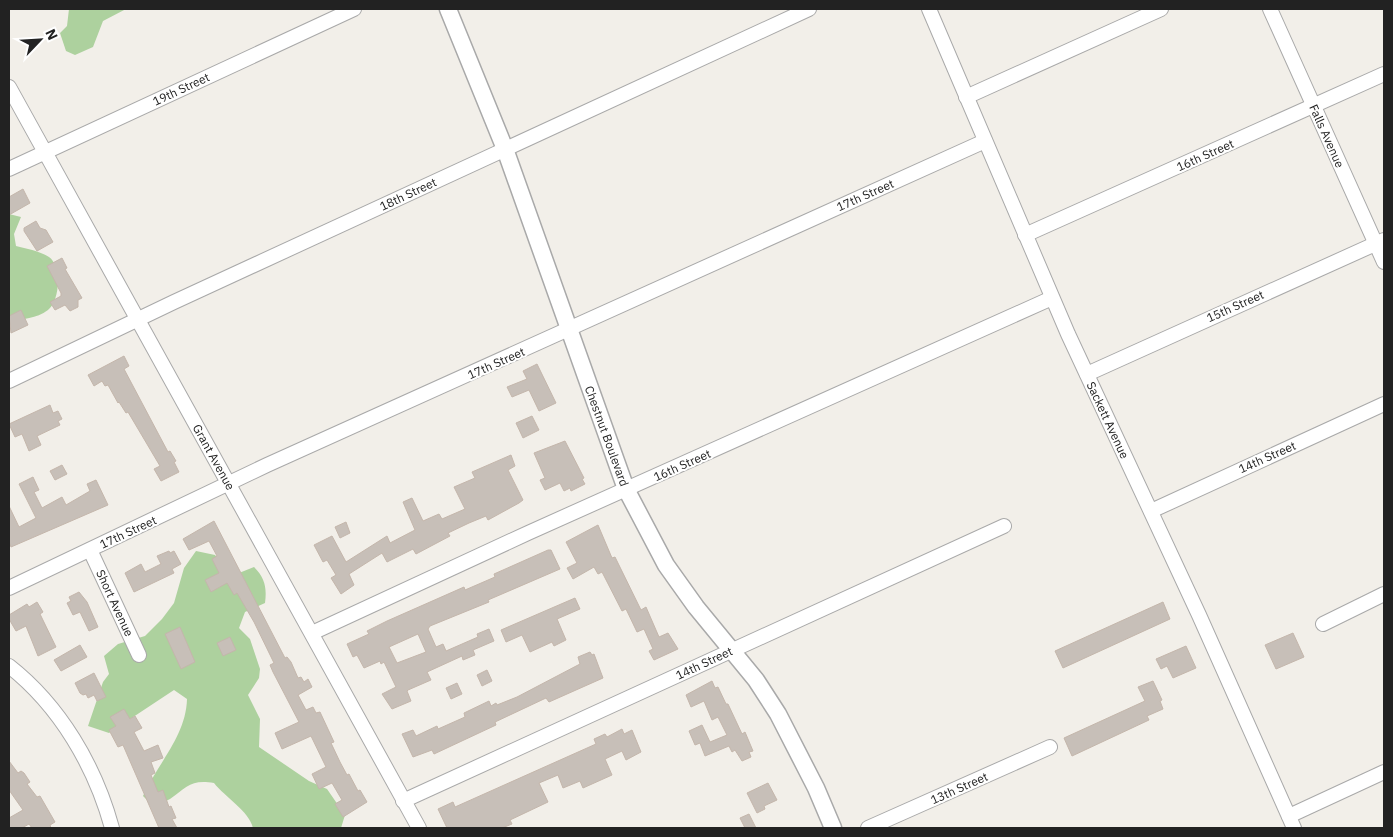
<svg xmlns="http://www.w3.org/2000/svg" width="1393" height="837" font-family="'IBM Plex Sans',sans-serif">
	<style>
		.forest { fill: #add19e }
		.building { fill: #c7bfb8; stroke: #c4b6ab; fill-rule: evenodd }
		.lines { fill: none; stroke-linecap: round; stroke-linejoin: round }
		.minor-casing { stroke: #a9a9a9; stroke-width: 16 }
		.tertiary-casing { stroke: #a9a9a9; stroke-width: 19 }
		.minor { stroke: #fff; stroke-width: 14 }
		.tertiary { stroke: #fff; stroke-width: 16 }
		.labels { text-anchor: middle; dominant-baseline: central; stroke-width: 4; stroke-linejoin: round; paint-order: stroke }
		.street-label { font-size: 12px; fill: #222; stroke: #fff }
	</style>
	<rect width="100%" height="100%" fill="#f2efe9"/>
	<g class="forest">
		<polygon points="69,9 126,9 103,21 93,47 75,55 66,51 60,33 67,26"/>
		<path d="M9,214L21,217L14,234L16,246C27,249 40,251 49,257C62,266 60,301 48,310C36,319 23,318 9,323Z"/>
		<path d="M196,551L215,555L226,569L239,573L254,567C265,578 267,588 265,603L245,612L239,628L250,639L260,669L259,678L248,695L260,719L259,747L309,781L327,789L345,815L341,828H253C249,811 225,797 214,783C191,779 187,787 170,799C165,802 157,803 151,804L143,796C158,763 186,736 187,699L174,690L109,733L88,726L103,682L109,674L104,656L118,644L145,636L162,619L174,603L184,568Z"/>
	</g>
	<g class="building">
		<polygon points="23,189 30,203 9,215 9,197"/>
		<polygon points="36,221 40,228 46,230 53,242 37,251 24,231 24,228"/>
		<polygon points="62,258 67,268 65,269 82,298 78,300 78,307 70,311 65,305 55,310 50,302 61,296 61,293 47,266"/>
		<polygon points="21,310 28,325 11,333 9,316"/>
		<polygon points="124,356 129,366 124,369 168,452 170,451 176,461 174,462 179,472 161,481 154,469 160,466 128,412 126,413 119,402 118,403 108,385 105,386 102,381 94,386 88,375"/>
		<polygon points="537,364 556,403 539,411 529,390 512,397 507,387 527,379 523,371"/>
		<polygon points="50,405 53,413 58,411 62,419 58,421 60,425 37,436 41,445 29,451 22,434 15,437 9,424"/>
		<polygon points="532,416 539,430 523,438 516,423"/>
		<polygon points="565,441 584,478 582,479 585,484 571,491 570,488 564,491 560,483 545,490 540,480 545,478 534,453"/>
		<polygon points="511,455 515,466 508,470 523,500 519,503 488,520 486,516 469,523 448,533 450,536 416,554 413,549 387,562 382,553 349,574 354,585 341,594 331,578 336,575 327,560 323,562 314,545 332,536 346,562 387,536 390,543 415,530 403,502 412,498 423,521 439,514 442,519 465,509 454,487 475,478 472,472"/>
		<polygon points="62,465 67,474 55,480 50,471"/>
		<polygon points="33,477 39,490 34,492 42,508 62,497 66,505 90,491 87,484 96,480 108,505 11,547 9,542 9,506 19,527 36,518 19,484"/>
		<polygon points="214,521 285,658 287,657 291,662 298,678 301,677 304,682 308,679 312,687 298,695 306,710 313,707 316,713 320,712 334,742 331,743 340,762 347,775 349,774 358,791 360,790 367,802 343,817 335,804 342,800 332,783 319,789 312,774 326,767 311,736 282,749 275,733 299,722 273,672 270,665 274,663 254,622 237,593 234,595 227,583 211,592 205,580 219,573 212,559 217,556 209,541 189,550 183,539"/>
		<polygon points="346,522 350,533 340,538 335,527"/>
		<polygon points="598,525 612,558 615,557 641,610 646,607 659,637 668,633 678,649 654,660 649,651 653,649 644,629 637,632 626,609 622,611 602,572 598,574 594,567 573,579 567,568 577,563 566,542"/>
		<path d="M548,550H551L560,569L488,600L489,602L430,626L428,629L436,647L443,644L446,651L478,637L477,634L489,629L494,641L473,650L475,655L463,660L462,656L427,672L431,680L408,690L407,691L411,701L392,709L382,694L396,687L384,662L381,664L380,661L364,668L357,655L353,657L347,644L369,634L367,631L387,621L464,587L465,590L495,577L494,574ZM418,634L426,652L397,663L389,647Z"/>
		<polygon points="169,551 170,553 174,551 181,564 172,569 174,573 134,592 125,573 141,564 145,572 161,564 157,556"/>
		<polygon points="79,592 87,602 98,627 89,631 80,612 73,615 67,603 71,601 69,597"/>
		<polygon points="575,598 580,609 557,619 566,640 554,646 552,642 530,652 522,635 506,642 501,630"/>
		<polygon points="37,602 43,612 40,614 56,647 38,656 26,626 16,631 9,619 9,615 27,604 29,607"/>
		<polygon points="1163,602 1170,619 1063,668 1055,651"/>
		<polygon points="180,627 195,662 181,669 165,634"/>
		<polygon points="1293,633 1304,657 1276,669 1265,645"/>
		<polygon points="230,637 236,650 223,656 217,643"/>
		<polygon points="80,645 87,657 61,671 54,660"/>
		<polygon points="1186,646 1196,668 1173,678 1167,666 1161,669 1156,659"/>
		<polygon points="590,652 592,655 594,654 603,678 549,702 546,698 495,722 496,725 434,754 432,750 413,757 402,734 413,730 416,736 437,726 438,729 465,717 464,713 489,701 491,706 496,703 497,705 517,697 580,664 578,657"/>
		<polygon points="487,670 492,681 482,686 477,675"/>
		<polygon points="94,673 106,697 97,701 94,695 88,698 86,694 83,695 80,693 75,683"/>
		<polygon points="712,681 715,688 718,687 726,704 728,704 742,734 745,732 753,751 749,752 751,757 742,761 735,750 732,752 729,746 705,756 700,743 695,745 689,731 702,725 710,742 727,735 718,717 712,720 704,701 691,707 686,695"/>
		<polygon points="1153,681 1162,700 1160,701 1163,709 1147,716 1149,720 1072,756 1064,738 1145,701 1138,687"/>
		<polygon points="457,683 462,694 451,699 446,688"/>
		<polygon points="124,709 130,719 135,716 142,728 134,732 144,751 158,745 163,758 151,762 155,773 151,775 158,792 163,790 169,807 171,806 176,818 172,819 177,828 159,828 123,745 118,747 109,730 116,726 110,717"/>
		<polygon points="622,729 624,734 632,730 641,752 626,760 622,751 605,759 612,775 583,788 580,781 563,788 558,775 539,783 548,802 510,820 512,824 502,828 447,828 438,809 453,802 455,807 596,744 594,739 605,734 607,737"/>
		<polygon points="9,761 18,773 21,771 24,773 30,782 27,784 37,797 40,796 55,822 50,825 51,828 32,828 29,824 22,828 9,828 9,818 23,810 9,790"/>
		<polygon points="768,783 777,800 764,806 765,809 757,813 747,793"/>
		<polygon points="749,814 756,828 745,828 740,818"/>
	</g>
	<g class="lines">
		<g class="minor-casing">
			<g id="minor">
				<polyline points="929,9 1068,334 1199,615 1294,828"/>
				<polyline points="1270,9 1384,262"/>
				<polyline points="9,87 419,828"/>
				<polyline points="966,97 1161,9"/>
				<polyline points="9,169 354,9"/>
				<polyline points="1025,235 1384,74"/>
				<polyline points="1087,374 1384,240"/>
				<polyline points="9,381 174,302 809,9"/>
				<polyline points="1151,511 1384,404"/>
				<polyline points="90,550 139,655"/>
				<polyline points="9,588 267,465 985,141"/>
				<polyline points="1323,624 1384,594"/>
				<polyline points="312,633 528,533 1052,298"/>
				<path d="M9,666C60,706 95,766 112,828"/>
				<polyline points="403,801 1004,526"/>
				<polyline points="1289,816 1384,772"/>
				<polyline points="868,828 1050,747"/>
			</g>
		</g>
		<g class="tertiary-casing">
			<polyline id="tertiary" points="448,9 505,149 626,489 666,565 696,607 756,680 778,714 816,788 833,828"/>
		</g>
		<use href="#minor" class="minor"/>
		<use href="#tertiary" class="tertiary"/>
	</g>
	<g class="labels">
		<g class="street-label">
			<text transform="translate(181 89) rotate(-25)">19th Street</text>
			<text transform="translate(1327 136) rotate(66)">Falls Avenue</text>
			<text transform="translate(1205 155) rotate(-24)">16th Street</text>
			<text transform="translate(408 194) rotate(-25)">18th Street</text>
			<text transform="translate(865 195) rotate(-24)">17th Street</text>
			<text transform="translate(1235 306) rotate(-24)">15th Street</text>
			<text transform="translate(496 363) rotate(-24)">17th Street</text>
			<text transform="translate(1108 420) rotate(65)">Sackett Avenue</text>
			<text transform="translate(607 436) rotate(70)">Chestnut Boulevard</text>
			<text transform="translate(214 457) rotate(61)">Grant Avenue</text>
			<text transform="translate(1267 457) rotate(-24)">14th Street</text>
			<text transform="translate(682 465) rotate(-24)">16th Street</text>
			<text transform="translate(128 532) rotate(-25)">17th Street</text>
			<text transform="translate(115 603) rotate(65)">Short Avenue</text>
			<text transform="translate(704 663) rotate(-25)">14th Street</text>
			<text transform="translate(959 788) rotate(-24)">13th Street</text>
		</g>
	</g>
	<rect width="1393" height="837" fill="none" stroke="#222222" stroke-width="20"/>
	<g transform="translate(40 40) rotate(65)" stroke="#ffffff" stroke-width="4" paint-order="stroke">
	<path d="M0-4L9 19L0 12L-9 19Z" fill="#222222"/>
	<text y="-8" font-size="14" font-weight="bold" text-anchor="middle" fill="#222222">N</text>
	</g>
</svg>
